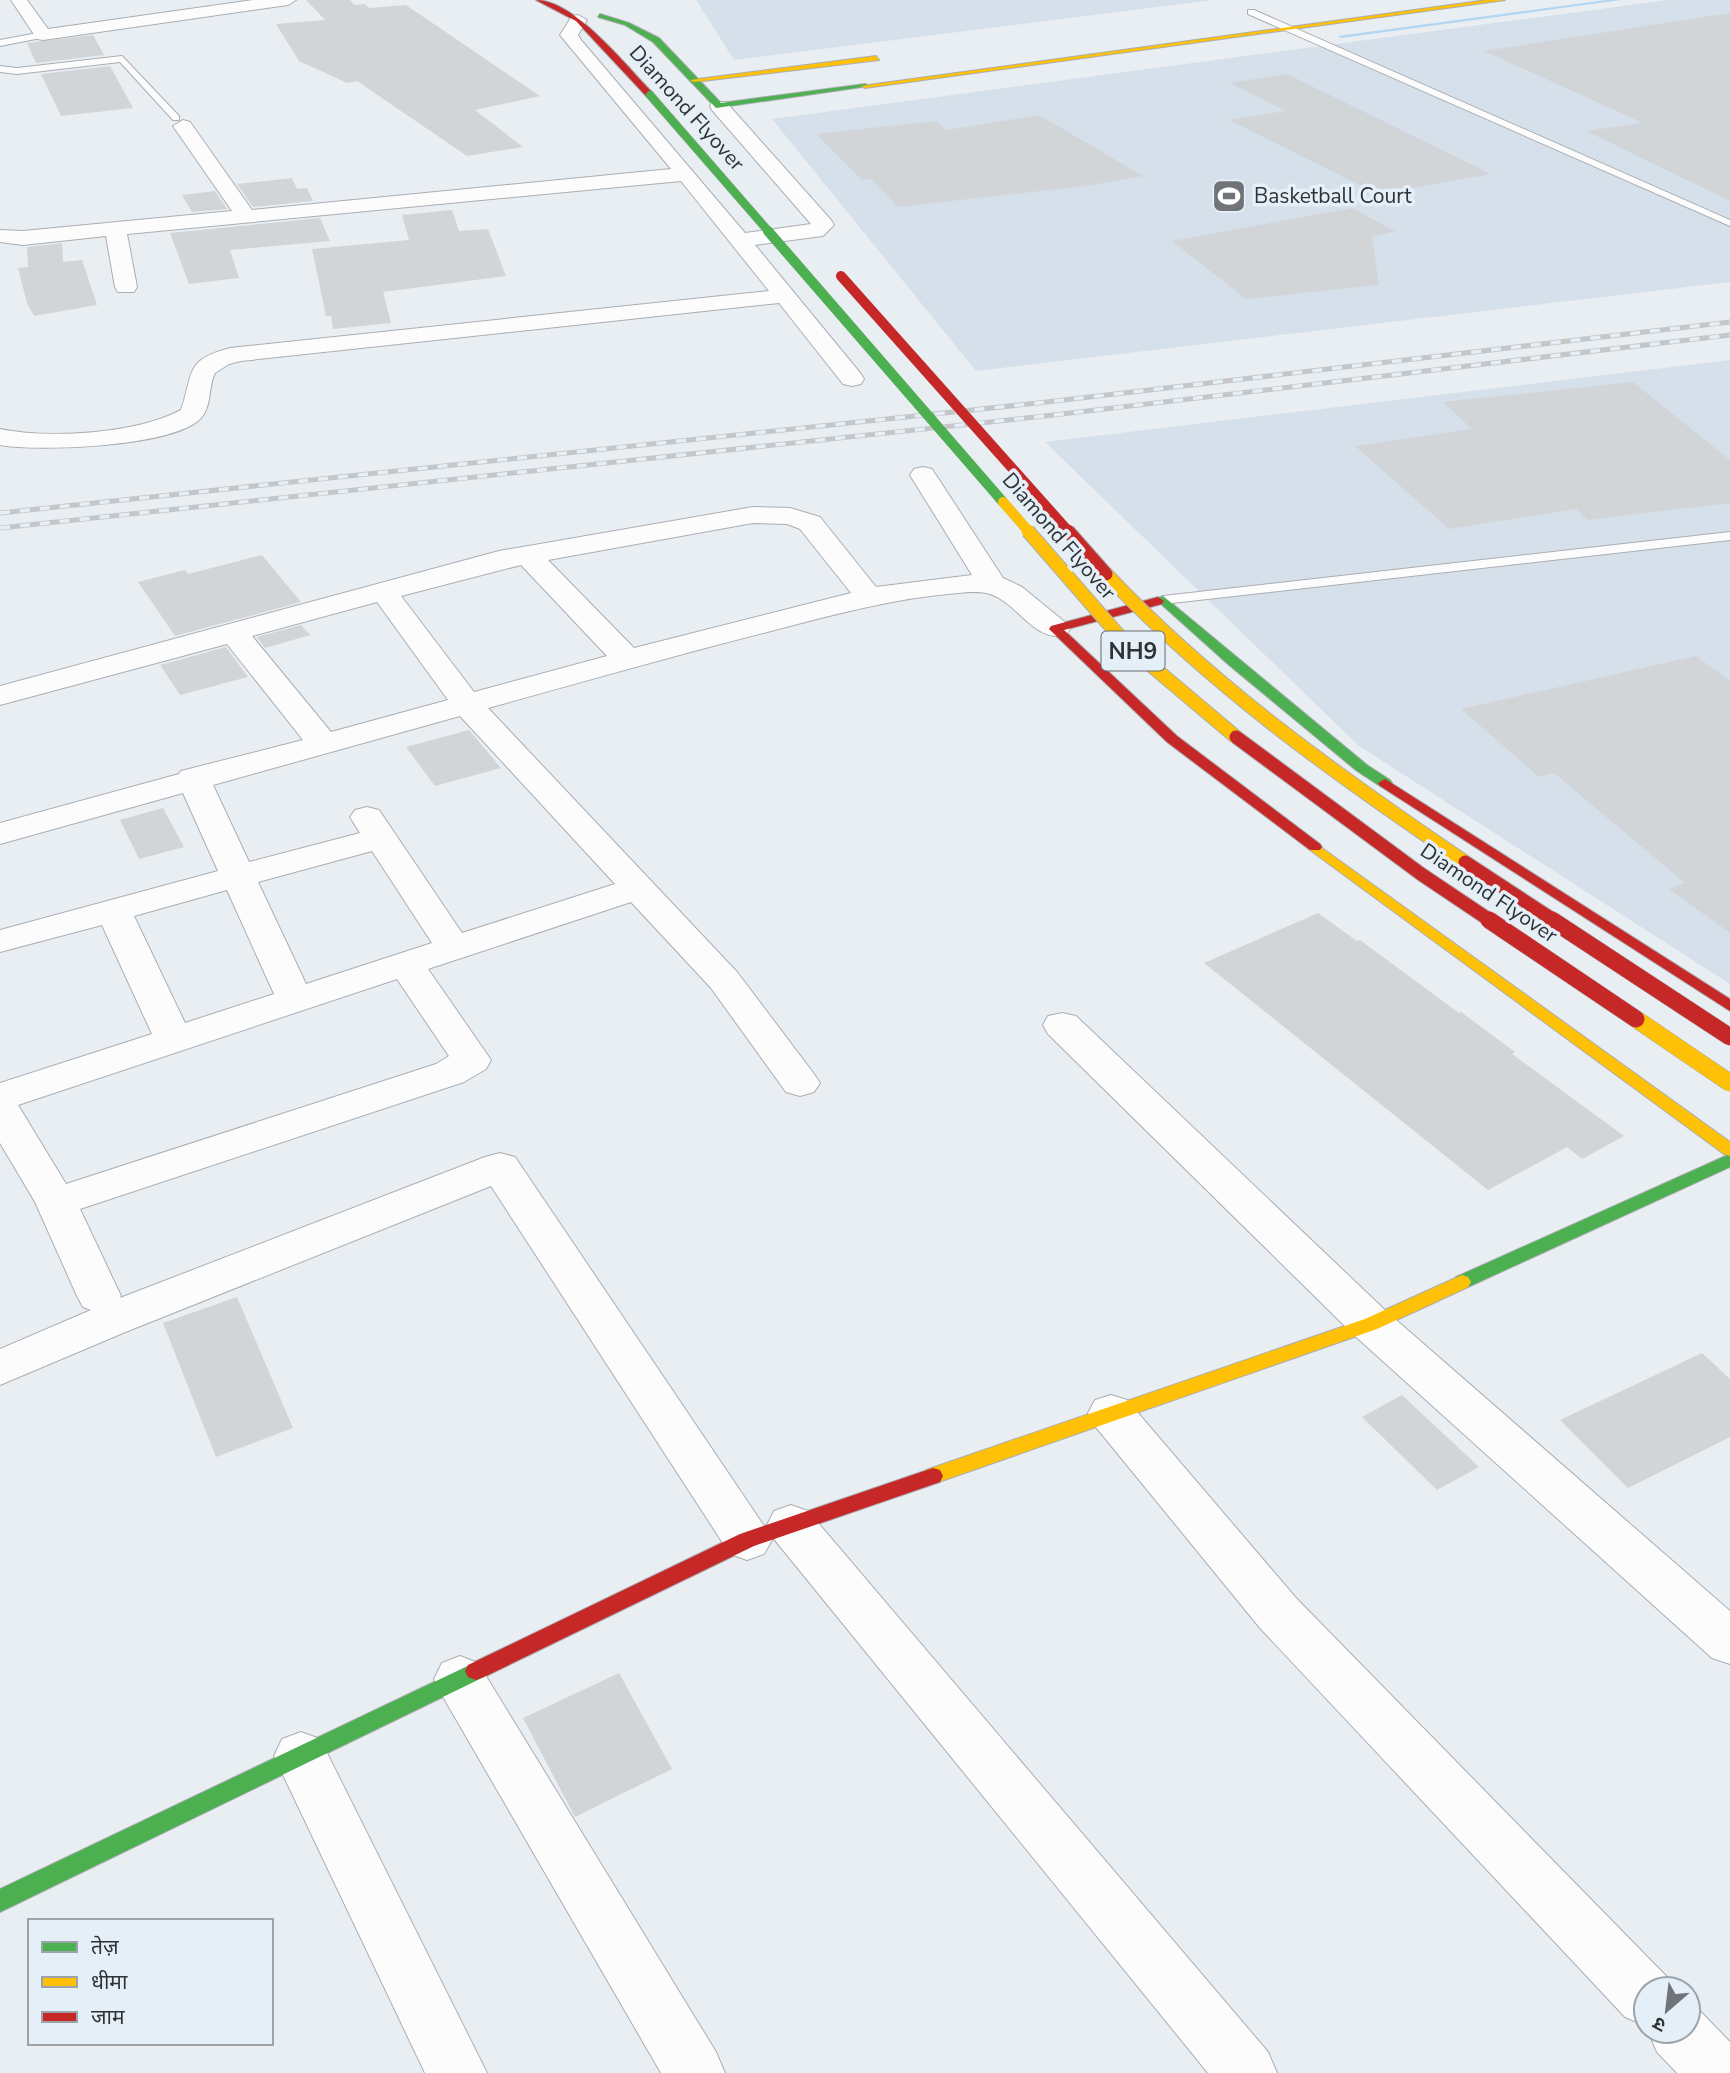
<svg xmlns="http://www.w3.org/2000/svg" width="1730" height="2073" font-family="'Nunito Sans','Noto Sans Devanagari',sans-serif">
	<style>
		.built { fill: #d5e0ea }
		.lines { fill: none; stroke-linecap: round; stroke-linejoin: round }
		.stream { fill: #b2d6f2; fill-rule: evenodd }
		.building { fill: #d1d5d8 }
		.lane-casing { stroke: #aaaeb2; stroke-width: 2 }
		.street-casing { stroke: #aaaeb2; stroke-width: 2 }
		.fast-casing { stroke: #aaaeb2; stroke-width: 2 }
		.slow-casing { stroke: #aaaeb2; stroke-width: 2 }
		.jam-casing { stroke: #aaaeb2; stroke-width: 2 }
		.lane { fill: #fcfcfd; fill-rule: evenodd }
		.street { fill: #fcfcfd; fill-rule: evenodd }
		.fast { fill: #4caf50; fill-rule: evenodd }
		.slow { fill: #ffc107; fill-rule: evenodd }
		.jam { fill: #c62828; fill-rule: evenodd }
		.rail-casing { stroke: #c4c6c8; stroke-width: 5 }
		.rail { stroke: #e5eff7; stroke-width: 3.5; stroke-dasharray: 10; stroke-linecap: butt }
		.fast-bridge-far1-casing { stroke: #aaaeb2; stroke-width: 9; stroke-linecap: butt }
		.fast-bridge-casing { stroke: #aaaeb2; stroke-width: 10; stroke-linecap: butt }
		.slow-bridge-far2-casing { stroke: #aaaeb2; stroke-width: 10; stroke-linecap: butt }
		.slow-bridge-far1-casing { stroke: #aaaeb2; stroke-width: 15; stroke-linecap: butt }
		.slow-bridge-casing { stroke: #aaaeb2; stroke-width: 18; stroke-linecap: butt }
		.jam-bridge-far2-casing { stroke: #aaaeb2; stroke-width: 10; stroke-linecap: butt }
		.jam-bridge-far1-casing { stroke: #aaaeb2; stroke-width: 15; stroke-linecap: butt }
		.jam-bridge-casing { stroke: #aaaeb2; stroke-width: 18; stroke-linecap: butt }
		.fast-bridge-far1 { stroke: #4caf50; stroke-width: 8 }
		.fast-bridge { stroke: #4caf50; stroke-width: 10 }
		.slow-bridge-far2 { stroke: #ffc107; stroke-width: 10 }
		.slow-bridge-far1 { stroke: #ffc107; stroke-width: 13 }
		.slow-bridge { stroke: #ffc107; stroke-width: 17 }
		.jam-bridge-far2 { stroke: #c62828; stroke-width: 10 }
		.jam-bridge-far1 { stroke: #c62828; stroke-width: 13 }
		.jam-bridge { stroke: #c62828; stroke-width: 17 }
		.labels { text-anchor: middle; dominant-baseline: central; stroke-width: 7; stroke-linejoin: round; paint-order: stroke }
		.far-street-label { font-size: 21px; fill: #2f3336; stroke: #e5eff7 }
		.far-poi-label { font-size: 21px; fill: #2f3336; stroke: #e5eff7; text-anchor: start }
		.shield { fill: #e5eff7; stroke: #666b70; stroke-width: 2 }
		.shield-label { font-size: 23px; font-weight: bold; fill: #2f3336 }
	</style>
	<rect width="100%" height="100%" fill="#e9eef3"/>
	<g class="built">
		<polygon points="696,0 1213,0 734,60"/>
		<polygon points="1668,0 1730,0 1730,282 976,371 772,119"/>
		<polygon points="1730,360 1730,984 1359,746 1045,442"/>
	</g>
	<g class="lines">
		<polygon class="stream" points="1606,0 1621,0 1341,38 1338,36"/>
	</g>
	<g class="building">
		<polygon points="306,0 350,0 355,5 365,4 369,8 406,5 540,96 475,110 523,147 467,156 357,81 347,83 299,61 276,24 325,20"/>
		<polygon points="1730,13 1730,201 1586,131 1643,123 1484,51"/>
		<polygon points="93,35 104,55 36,63 27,43"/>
		<polygon points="110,66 133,108 61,116 41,74"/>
		<polygon points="1287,74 1491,174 1378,194 1229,120 1285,111 1230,83"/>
		<polygon points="1039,115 1143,176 1086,186 898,207 871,179 862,180 816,134 936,121 946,130"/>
		<polygon points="292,178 297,189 307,188 313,201 253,207 237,184"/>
		<polygon points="215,191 227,209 192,212 182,195"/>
		<polygon points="1352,208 1395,231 1372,237 1379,285 1246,299 1172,241"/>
		<polygon points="452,210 459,231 488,229 506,276 383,292 391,323 333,329 331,316 326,316 312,249 409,240 402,215"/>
		<polygon points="320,218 330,241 230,250 239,278 189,284 170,233"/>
		<polygon points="62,243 63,262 82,260 97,305 34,316 27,303 18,268 28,267 27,247"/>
		<polygon points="1633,382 1730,460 1730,503 1587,520 1576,509 1449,529 1355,446 1472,429 1443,402"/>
		<polygon points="262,555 301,602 175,636 138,582 185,570 188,574"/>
		<polygon points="301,625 310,635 265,648 257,637"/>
		<polygon points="226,647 248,677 180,695 160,665"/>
		<polygon points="1696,656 1730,681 1730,933 1669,889 1685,883 1554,773 1539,777 1461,709"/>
		<polygon points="469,730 501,768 435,786 406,747"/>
		<polygon points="163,808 184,847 139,859 120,820"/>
		<polygon points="1318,913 1357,941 1360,940 1459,1013 1461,1012 1515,1052 1512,1054 1624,1136 1582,1159 1567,1147 1488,1190 1204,963"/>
		<polygon points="237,1297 293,1428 216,1457 163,1323"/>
		<polygon points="1702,1353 1730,1379 1730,1437 1628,1488 1560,1420"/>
		<polygon points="1402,1395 1479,1467 1437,1490 1362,1417"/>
		<polygon points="619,1673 672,1769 575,1817 523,1718"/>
	</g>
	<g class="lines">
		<g class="lane-casing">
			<g id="lane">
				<polygon points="1248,10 1254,10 1730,220 1730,226 1248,14"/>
				<polygon points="43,32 46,37 0,46 0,40"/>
				<polygon points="122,56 179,116 179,120 173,120 120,62 17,74 0,72 0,66 17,68"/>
				<polygon points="1730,532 1730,540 1163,604 1156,600 1163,596"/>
			</g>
		</g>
		<g class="street-casing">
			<g id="street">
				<polygon points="11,0 27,0 48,29 253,0 296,0 288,5 43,40 37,39"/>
				<path d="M578,15L587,20L578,35L581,40L745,233L811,224L712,110L710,106L712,102H726L831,220L834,225L823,236L815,237L755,245L861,374L864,379L861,384L852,386L843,384L779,303L241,361L229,364L215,373C208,387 212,406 201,418C174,447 38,452 0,445V429C50,439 136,434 181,410C194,373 184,360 230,348L769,291L681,181L127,234L137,287L134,292H118L115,287L106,236L23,245L0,242V230L23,231L232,211L173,126L183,120L190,122L252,210L671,169L560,35L572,16Z"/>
				<path d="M923,467L932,469L1003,578L1022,587L1066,623L1070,629L1066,635C1034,643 1018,603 990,594C981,591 968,592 958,593C894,598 832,615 771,631C676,655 582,682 488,708L737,972L814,1074L820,1083L814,1092L800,1096L786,1092L711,988L631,902L428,969L491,1060L486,1069L464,1082L80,1209L121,1296L120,1298L485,1157L500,1153L515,1157L764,1526L772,1540L764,1554L747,1560L730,1554L491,1186L123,1333L0,1385V1349L91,1310L83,1307L77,1296L35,1202L0,1143V1083L152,1034L102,925L0,952V930L218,871L183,793L0,844V823L179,774L181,771L303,740L227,644L0,705V686L499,551L753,507L790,508L820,517L876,587L972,575L910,475L914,469ZM753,523L787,524L800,529L851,593L634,648L548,560ZM521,565L607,656L474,692L401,596ZM377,602L448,700L331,732L252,636ZM460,716L615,884L462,933L379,810L367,807L355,810L350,817L360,833L249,862L213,785ZM372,851L432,943L306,984L258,882ZM227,890L274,994L185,1023L134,916ZM397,979L449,1056L436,1064L66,1184L18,1105Z"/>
				<polygon points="1062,1013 1076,1016 1387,1312 1730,1611 1730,1664 1712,1658 1355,1336 1048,1034 1043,1025 1048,1016"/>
				<polygon points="1111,1395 1127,1400 1296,1598 1667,1977 1672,1989 1646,1989 1646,2026 1625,2017 1260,1628 1095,1426 1088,1413 1095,1400"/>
				<polygon points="791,1505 808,1511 1268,2052 1277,2073 1208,2073 774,1539 767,1525 774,1511"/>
				<polygon points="460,1656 478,1663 716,2052 725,2073 661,2073 442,1695 434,1679 442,1663"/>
				<polygon points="301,1732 320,1739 487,2073 425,2073 274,1756 282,1739"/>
				<polygon points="1688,2006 1699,2010 1730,2042 1730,2073 1677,2073 1657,2052 1648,2031 1688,2031"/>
			</g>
		</g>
		<g class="fast-casing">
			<g id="fast">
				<polygon points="600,14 629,23 659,38 721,103 865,84 869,86 716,108 653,42 625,25 598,17"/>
				<polygon points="1163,596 1367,765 1390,780 1392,783 1390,786 1380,786 1357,771 1229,665 1161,604 1152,601"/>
				<polygon points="1730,1154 1730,1167 1468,1287 1456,1287 1453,1282 1456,1277"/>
				<polygon points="476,1662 484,1665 487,1671 484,1677 0,1912 0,1889"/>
			</g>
		</g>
		<g class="slow-casing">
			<g id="slow">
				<polygon points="1487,0 1505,0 865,88 861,86"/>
				<polygon points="876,56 879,60 694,82 690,80"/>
				<polygon points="1315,843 1730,1142 1730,1156 1724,1154 1310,850 1308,847 1310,844"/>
				<polygon points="1462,1275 1468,1277 1471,1282 1468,1287 1377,1329 933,1484 926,1482 923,1476 926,1470 1365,1319"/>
			</g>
		</g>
		<g class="jam-casing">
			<g id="jam">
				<path d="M536,0C575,0 626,66 653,93V97H647L576,21Z"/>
				<polygon points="1158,597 1164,601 1162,604 1064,630 1177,736 1320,844 1322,847 1320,850 1310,850 1167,742 1049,629 1051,626"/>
				<polygon points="1385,779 1730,999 1730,1011 1380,786 1378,783"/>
				<polygon points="933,1468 940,1470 943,1476 940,1482 754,1546 484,1677 476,1680 468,1677 465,1671 468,1665 740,1534"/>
			</g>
		</g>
		<use href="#lane" class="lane"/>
		<use href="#street" class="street"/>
		<use href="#fast" class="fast"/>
		<use href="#slow" class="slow"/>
		<use href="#jam" class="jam"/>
		<g class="rail-casing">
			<g id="rail">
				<polyline points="0,513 1038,403 1730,322"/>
				<polyline points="0,528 1045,416 1730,335"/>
			</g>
		</g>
		<use href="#rail" class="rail"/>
		<g class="fast-bridge-far1-casing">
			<polyline id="fast-bridge-far1" points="650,95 770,233"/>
		</g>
		<g class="fast-bridge-casing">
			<polyline id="fast-bridge" points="768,231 1003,502"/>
		</g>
		<g class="slow-bridge-far2-casing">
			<polyline id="slow-bridge-far2" points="1003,502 1030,533"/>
		</g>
		<g class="slow-bridge-far1-casing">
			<g id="slow-bridge-far1">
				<polyline points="1028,531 1127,645 1236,737"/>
				<path d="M1106,574C1213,687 1337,775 1465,862"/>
			</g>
		</g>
		<g class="slow-bridge-casing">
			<polyline id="slow-bridge" points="1636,1019 1730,1083"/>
		</g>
		<g class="jam-bridge-far2-casing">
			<polyline id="jam-bridge-far2" points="841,276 1070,533"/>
		</g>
		<g class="jam-bridge-far1-casing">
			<g id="jam-bridge-far1">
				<polyline points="1068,531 1106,574"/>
				<polyline points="1236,737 1421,874 1491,921"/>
				<polyline points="1465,862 1555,921"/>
			</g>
		</g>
		<g class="jam-bridge-casing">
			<g id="jam-bridge">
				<polyline points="1489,920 1636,1019"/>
				<polyline points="1552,920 1730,1037"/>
			</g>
		</g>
		<use href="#fast-bridge-far1" class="fast-bridge-far1"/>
		<use href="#fast-bridge" class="fast-bridge"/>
		<use href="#slow-bridge-far2" class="slow-bridge-far2"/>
		<use href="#slow-bridge-far1" class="slow-bridge-far1"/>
		<use href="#slow-bridge" class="slow-bridge"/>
		<use href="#jam-bridge-far2" class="jam-bridge-far2"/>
		<use href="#jam-bridge-far1" class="jam-bridge-far1"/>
		<use href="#jam-bridge" class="jam-bridge"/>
	</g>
	<defs>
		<g id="stadium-square" transform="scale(1.75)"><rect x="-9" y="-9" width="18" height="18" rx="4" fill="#707478" stroke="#e5eff7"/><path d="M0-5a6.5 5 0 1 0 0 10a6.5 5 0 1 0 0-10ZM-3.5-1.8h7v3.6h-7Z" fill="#fff"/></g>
	</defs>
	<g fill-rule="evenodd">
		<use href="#stadium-square" x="1229" y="196"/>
	</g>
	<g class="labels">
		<g class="far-street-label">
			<text transform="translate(687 108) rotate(48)">Diamond Flyover</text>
			<text transform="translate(1059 536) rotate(49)">Diamond Flyover</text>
			<text transform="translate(1489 893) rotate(34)">Diamond Flyover</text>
		</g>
		<g class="far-poi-label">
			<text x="1254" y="196">Basketball Court</text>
		</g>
		<rect class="shield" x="1101.5" y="631.5" width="63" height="39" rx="5"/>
		<g class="shield-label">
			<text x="1133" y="651">NH9</text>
		</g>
	</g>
	<rect x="28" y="1919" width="245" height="126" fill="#e5eff7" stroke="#9ca4aa" stroke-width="2"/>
	<rect x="42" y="1942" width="35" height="10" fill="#4caf50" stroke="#9ca4aa" stroke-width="2"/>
	<text x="91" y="1954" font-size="21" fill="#2f3336">तेज़</text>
	<rect x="42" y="1977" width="35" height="10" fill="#ffc107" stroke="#9ca4aa" stroke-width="2"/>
	<text x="91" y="1989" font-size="21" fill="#2f3336">धीमा</text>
	<rect x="42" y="2012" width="35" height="10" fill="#c62828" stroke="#9ca4aa" stroke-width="2"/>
	<text x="91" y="2024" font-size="21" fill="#2f3336">जाम</text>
	<g transform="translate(1667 2010) rotate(208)"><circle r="33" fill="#e5eff7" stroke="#9ca4aa" stroke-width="2"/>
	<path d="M0-5L12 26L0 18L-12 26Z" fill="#707478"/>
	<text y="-10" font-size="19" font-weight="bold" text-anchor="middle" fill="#2f3336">उ</text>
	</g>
</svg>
